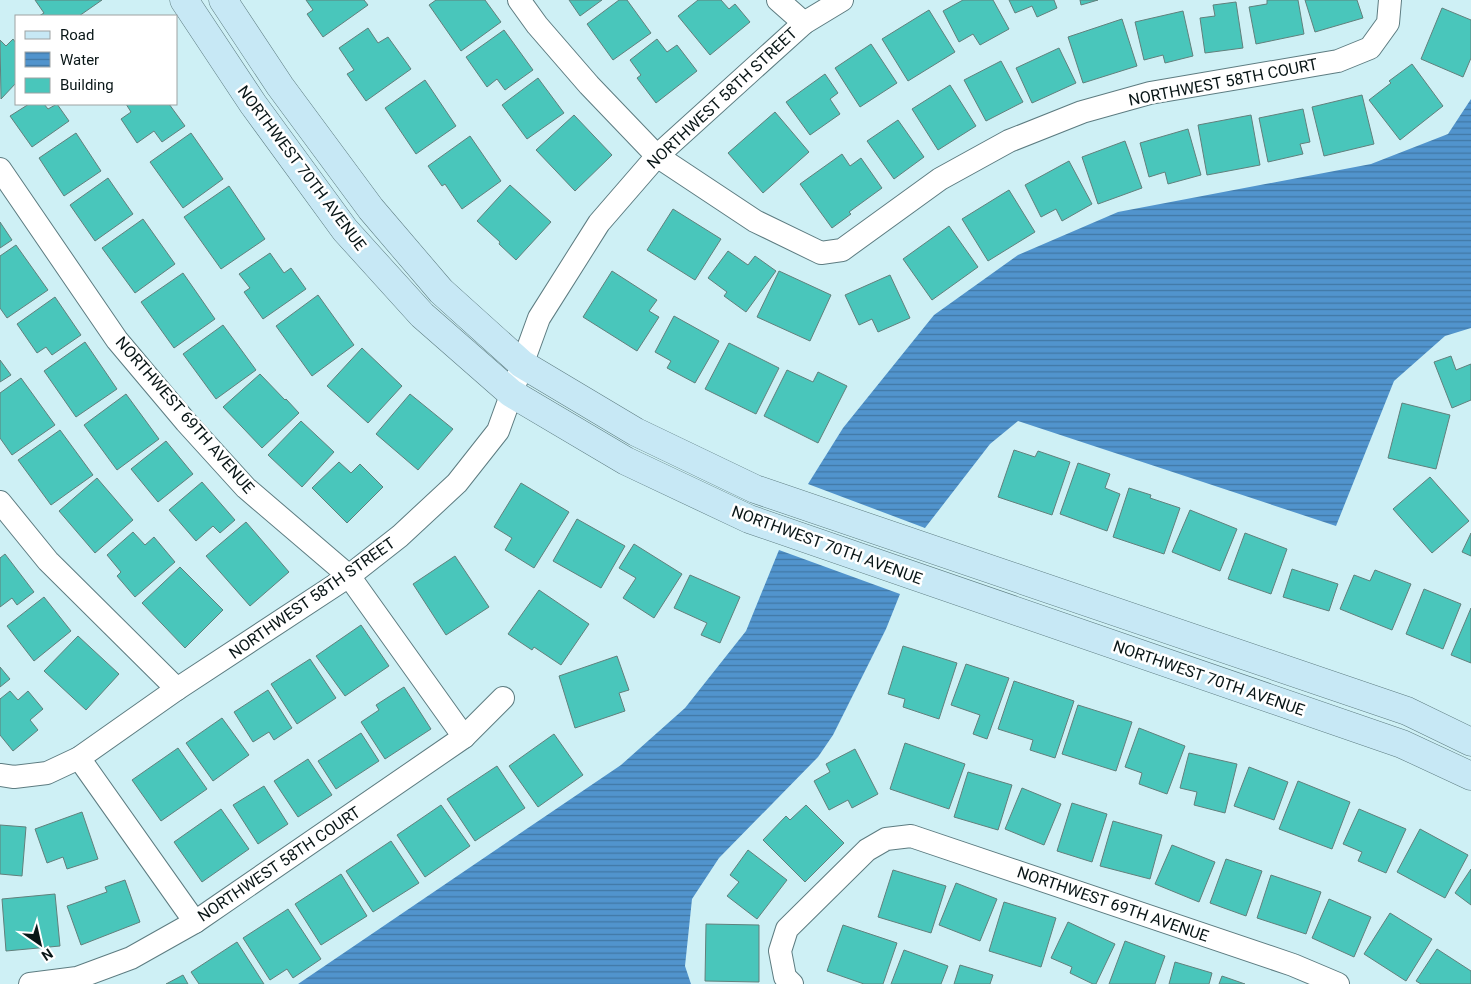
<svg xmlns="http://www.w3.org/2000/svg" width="1471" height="984" font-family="Roboto,sans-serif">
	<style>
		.water { fill: url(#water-rules) }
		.building { fill: #49c6bb; stroke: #61807c }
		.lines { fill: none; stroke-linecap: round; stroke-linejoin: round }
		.street-casing { stroke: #5d7c81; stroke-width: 24 }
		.secondary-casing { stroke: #5d7c81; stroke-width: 29 }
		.street { stroke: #fff; stroke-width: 22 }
		.secondary { stroke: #c7e8f5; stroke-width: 28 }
		.labels { text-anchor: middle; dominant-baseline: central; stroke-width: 5; stroke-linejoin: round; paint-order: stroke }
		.street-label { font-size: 16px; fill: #091617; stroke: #fff }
	</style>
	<defs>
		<pattern id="water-rules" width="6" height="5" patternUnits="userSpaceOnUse" patternTransform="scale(1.25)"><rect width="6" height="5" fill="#5194cd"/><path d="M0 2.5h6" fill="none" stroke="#4178a5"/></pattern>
	</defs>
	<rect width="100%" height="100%" fill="#cef0f5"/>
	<g class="water">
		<polygon points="1471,99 1471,328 1445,336 1394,381 1336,526 1018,421 990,444 925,528 808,484 843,428 934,315 1018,255 1118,212 1371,164 1448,134"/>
		<polygon points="779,550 900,594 886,629 833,735 818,757 719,858 692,899 685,966 691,984 298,984 621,765 685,708 746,631"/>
	</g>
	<g class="building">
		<polygon points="35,0 102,0 79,16 39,16 44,13"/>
		<polygon points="306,0 364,0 368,5 323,37 307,14 313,10"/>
		<polygon points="436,0 485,0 501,22 461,51 429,5"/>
		<polygon points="569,0 602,0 580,16"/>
		<polygon points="619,0 627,0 651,33 613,60 587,24"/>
		<polygon points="698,0 721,0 729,9 735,4 750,22 710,55 678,16"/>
		<polygon points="963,0 993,0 1009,29 980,45 973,34 959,42 943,11"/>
		<polygon points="1009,0 1054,0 1057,8 1037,17 1032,6 1015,13"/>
		<polygon points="1080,0 1098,0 1081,5"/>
		<polygon points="1267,0 1298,0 1304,34 1256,44 1249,7 1267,4"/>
		<polygon points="1305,0 1357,0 1363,18 1315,32"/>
		<polygon points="1236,2 1243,48 1205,53 1200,18 1215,16 1213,5"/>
		<polygon points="1442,8 1471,20 1471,58 1463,77 1421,59"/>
		<polygon points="929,10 955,52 908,81 882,39"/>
		<polygon points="1183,11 1193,56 1165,63 1163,55 1144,60 1135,22"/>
		<polygon points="1122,19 1137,66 1083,83 1068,37"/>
		<polygon points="368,28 378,43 388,37 411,69 366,101 347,74 354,70 339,48"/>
		<polygon points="504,30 533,70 505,90 497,79 487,87 466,57"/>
		<polygon points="13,39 16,43 16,83 1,99 0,40 6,46"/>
		<polygon points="657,39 667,52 677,45 697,71 656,103 637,78 641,75 630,60"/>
		<polygon points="871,44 897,83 860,107 835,68"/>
		<polygon points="1059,48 1076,83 1032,103 1016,68"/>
		<polygon points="1001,61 1023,102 986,121 964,80"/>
		<polygon points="1412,64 1443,106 1400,140 1369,100 1391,83 1389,81"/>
		<polygon points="825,74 838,93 830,99 840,114 810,135 786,102"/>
		<polygon points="538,78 564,113 527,139 502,105"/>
		<polygon points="425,80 456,126 416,154 385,108"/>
		<polygon points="950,85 976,126 938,150 912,109"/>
		<polygon points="1362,95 1374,144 1324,156 1312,107"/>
		<polygon points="29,104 44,104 48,109 57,104 69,121 32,147 10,116"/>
		<polygon points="126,104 169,104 185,126 162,142 154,131 137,143 121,119 131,112"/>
		<polygon points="1303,109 1310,142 1300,144 1303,154 1268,162 1259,118"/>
		<polygon points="775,112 809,152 763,193 728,153"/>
		<polygon points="574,115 612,155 575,191 536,150"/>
		<polygon points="1251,115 1260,165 1207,175 1198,125"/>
		<polygon points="898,120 924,157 894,179 867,141"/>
		<polygon points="1188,129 1201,175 1168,184 1165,172 1149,177 1140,143"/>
		<polygon points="76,133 101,171 64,196 39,158"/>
		<polygon points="191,133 223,179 183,208 150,162"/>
		<polygon points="470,136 501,181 462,209 445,184 442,186 428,166"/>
		<polygon points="1125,141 1142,188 1098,204 1082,157"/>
		<polygon points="842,154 850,166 861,158 882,188 849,212 851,214 832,228 800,184"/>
		<polygon points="1069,161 1092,204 1062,221 1056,209 1041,217 1025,185"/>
		<polygon points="108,178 133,214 95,241 70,205"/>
		<polygon points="510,185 551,222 516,260 499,244 500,242 477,221"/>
		<polygon points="229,186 265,239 221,269 184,217"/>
		<polygon points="1009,190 1035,232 988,261 962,219"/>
		<polygon points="673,209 721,239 695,280 647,250"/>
		<polygon points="143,219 175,264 135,293 102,248"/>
		<polygon points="0,222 12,240 0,248"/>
		<polygon points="949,226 978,267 932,300 903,259"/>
		<polygon points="16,245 48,290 7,318 0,308 0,256"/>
		<polygon points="728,251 748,265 755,256 776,271 746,312 724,296 727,292 708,278"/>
		<polygon points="270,253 284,273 291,268 306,289 263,319 244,292 250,288 239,274"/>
		<polygon points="612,271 657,300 649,311 659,317 637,351 583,317"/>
		<polygon points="779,271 831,295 810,341 757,317"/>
		<polygon points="183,273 215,319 174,348 141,302"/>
		<polygon points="890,275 910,318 878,332 872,319 859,325 845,295"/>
		<polygon points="318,295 354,345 312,376 276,326"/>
		<polygon points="55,297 81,335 52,355 46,347 37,353 17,324"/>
		<polygon points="674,316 719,341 695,383 667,368 671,361 655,352"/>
		<polygon points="223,325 256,370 216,399 183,354"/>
		<polygon points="85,342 117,389 76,417 44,371"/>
		<polygon points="729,343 779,368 756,414 705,389"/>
		<polygon points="362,348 402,386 368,423 327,386"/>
		<polygon points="1451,356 1456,370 1471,364 1471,400 1452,408 1434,362"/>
		<polygon points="0,360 11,375 0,382"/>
		<polygon points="787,370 813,382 818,372 847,386 818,443 764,416"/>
		<polygon points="260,374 285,400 286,399 299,413 262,448 223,407"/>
		<polygon points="21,378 55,425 12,455 0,438 0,393"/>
		<polygon points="126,394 159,439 117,470 84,425"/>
		<polygon points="410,394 453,429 418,470 376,434"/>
		<polygon points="1402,403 1450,415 1436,469 1388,458"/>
		<polygon points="301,421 334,452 302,487 268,455"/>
		<polygon points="60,430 93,475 51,505 18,460"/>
		<polygon points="166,441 193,474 158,502 131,469"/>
		<polygon points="1014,450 1035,457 1038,451 1070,462 1052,515 998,497"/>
		<polygon points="339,462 351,473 360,464 383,487 347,523 312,488"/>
		<polygon points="1078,463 1110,474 1105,488 1120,494 1107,531 1060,514"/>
		<polygon points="1430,477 1469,521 1432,553 1393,509"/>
		<polygon points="97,478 133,520 95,553 59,511"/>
		<polygon points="202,482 235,520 220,533 213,526 196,541 169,510"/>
		<polygon points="521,483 569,512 534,568 505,550 512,538 494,527"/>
		<polygon points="1129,488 1151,495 1150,498 1180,508 1164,554 1113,537"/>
		<polygon points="1190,510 1237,529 1220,571 1172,552"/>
		<polygon points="577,519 625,546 601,588 553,561"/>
		<polygon points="246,522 289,572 250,606 206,556"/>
		<polygon points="133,532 145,545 154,537 175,562 135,597 117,576 121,572 107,555"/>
		<polygon points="1245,533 1287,549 1271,594 1228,579"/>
		<polygon points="1471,533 1471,556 1462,552"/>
		<polygon points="634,544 682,574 654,618 623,598 636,578 619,568"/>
		<polygon points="5,554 34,592 17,605 12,598 0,607 0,558"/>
		<polygon points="455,556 489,607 446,635 413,584"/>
		<polygon points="180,567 223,610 185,648 142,603"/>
		<polygon points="1292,569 1338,584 1329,611 1283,597"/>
		<polygon points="1375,570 1411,584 1392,630 1340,609 1354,575 1370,581"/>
		<polygon points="690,575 740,597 720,643 701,635 707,623 674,608"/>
		<polygon points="1424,589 1461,604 1443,649 1406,634"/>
		<polygon points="539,590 589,624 561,665 534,647 532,650 508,634"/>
		<polygon points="44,597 71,631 34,661 7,626"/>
		<polygon points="1471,608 1471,663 1451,655"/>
		<polygon points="361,625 389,666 345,696 316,656"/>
		<polygon points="78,636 119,674 86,710 44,671"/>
		<polygon points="903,646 957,663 939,719 903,707 905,699 888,694"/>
		<polygon points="617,656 629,690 619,693 625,711 575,728 559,676"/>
		<polygon points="310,659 336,698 297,724 271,684"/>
		<polygon points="966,664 1009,678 987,739 973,734 980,715 951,705"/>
		<polygon points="0,667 10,679 0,687"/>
		<polygon points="1014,681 1074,701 1055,758 1030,750 1033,740 998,729"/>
		<polygon points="404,687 431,729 385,759 361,722 379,710 376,705"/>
		<polygon points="268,690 292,728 274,740 269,732 253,742 234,712"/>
		<polygon points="10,691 18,700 28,691 43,709 30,720 38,730 13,751 0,735 0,699"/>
		<polygon points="1078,705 1132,722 1116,771 1062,754"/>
		<polygon points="222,718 249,755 213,781 186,743"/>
		<polygon points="1139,728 1185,746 1167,794 1139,784 1142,773 1125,767"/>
		<polygon points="361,733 379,761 336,789 318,761"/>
		<polygon points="554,734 583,775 538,807 509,766"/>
		<polygon points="905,743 965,764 949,809 890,789"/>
		<polygon points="178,748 207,789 161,821 132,780"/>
		<polygon points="855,749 878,794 852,808 848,800 829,810 814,781 830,772 826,764"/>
		<polygon points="1189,753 1237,764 1225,813 1194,805 1197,792 1180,788"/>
		<polygon points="308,759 332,795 298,817 274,781"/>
		<polygon points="497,766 525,808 475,841 447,799"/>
		<polygon points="1249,767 1288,782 1274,820 1234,806"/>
		<polygon points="968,772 1012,785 998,830 954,817"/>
		<polygon points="1298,781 1350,802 1332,849 1279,829"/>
		<polygon points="264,786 288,824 258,844 233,805"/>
		<polygon points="1022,788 1061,804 1044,845 1005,829"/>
		<polygon points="1072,803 1107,814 1092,862 1057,851"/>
		<polygon points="441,805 470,846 425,877 397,835"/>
		<polygon points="806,805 844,843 805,882 763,840 786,816 790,820"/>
		<polygon points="221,809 249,849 202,882 174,842"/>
		<polygon points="1359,809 1406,829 1386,873 1358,861 1362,852 1343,844"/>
		<polygon points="82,812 98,859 67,869 63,857 47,863 35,829"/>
		<polygon points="1113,821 1162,835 1150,879 1100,866"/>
		<polygon points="0,825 26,827 22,876 0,874"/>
		<polygon points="1420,829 1468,855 1445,898 1397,872"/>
		<polygon points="391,841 419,883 373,912 346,871"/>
		<polygon points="1172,845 1215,862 1199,902 1155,884"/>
		<polygon points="748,850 787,880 757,919 727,896 739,882 730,875"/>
		<polygon points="1226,859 1262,871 1246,916 1210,903"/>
		<polygon points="1471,869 1471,905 1455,893"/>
		<polygon points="893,870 946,886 931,933 878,917"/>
		<polygon points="341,874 367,916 321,945 295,904"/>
		<polygon points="1271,875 1321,892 1306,934 1257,918"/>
		<polygon points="125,880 140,922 81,945 67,906 107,892 105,887"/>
		<polygon points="956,883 997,899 980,941 939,925"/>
		<polygon points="55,894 60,946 6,951 2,899"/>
		<polygon points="1329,899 1371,917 1354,957 1312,938"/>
		<polygon points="1004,902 1056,918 1041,967 989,951"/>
		<polygon points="288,909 321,959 293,978 287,969 270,980 243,938"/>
		<polygon points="1390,913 1432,939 1406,981 1364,954"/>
		<polygon points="1068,922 1115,944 1096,984 1093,984 1070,973 1072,967 1051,958"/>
		<polygon points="706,924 759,925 759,982 705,981"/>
		<polygon points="843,925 897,943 883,984 864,984 827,971"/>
		<polygon points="1125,941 1165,956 1155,984 1109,984"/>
		<polygon points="237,942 264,984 199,984 191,972"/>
		<polygon points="1437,949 1471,971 1471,984 1421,984 1416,981"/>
		<polygon points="904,950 948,966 941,984 891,984"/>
		<polygon points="1175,962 1212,973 1209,984 1169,984"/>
		<polygon points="960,965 993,975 990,984 954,984"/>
		<polygon points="183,975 188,984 166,984"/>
		<polygon points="1222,976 1245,984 1219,984"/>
	</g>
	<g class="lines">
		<g class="street-casing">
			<g id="street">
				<polyline points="519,0 537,25 589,85 657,156 755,221 821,253 842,250 940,179 1009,141 1082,112 1150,93 1338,61 1370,48 1388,23 1390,0"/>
				<polyline points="778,0 804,23"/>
				<polyline points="0,169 117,340 186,422 246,488 349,576 464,737"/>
				<polyline points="0,502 48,561 177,689"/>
				<polyline points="79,758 195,922"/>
				<polyline points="0,775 14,777 47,773 79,758 177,689 349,576 400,536 457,483 498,431 539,318 599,223 657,156 804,23 842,0"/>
				<polyline points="30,984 77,978 131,958 195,922 464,737 503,698"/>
				<polyline points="792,984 785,977 780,951 787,929 867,850 886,839 911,836 1293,965 1338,984"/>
			</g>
		</g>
		<g class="secondary-casing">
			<g id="secondary">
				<polyline points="184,0 253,104 345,230 422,315 511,393 626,461 749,519 1402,744 1471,776"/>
				<polyline points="223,0 280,86 371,209 441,291 522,364 636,432 755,489 1407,711 1471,742"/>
			</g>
		</g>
		<use href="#street" class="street"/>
		<use href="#secondary" class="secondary"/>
	</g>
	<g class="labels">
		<g class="street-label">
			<text transform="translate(1223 82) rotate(-11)">NORTHWEST 58TH COURT</text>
			<text transform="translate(722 98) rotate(-43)">NORTHWEST 58TH STREET</text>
			<text transform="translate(302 168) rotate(53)">NORTHWEST 70TH AVENUE</text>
			<text transform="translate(185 415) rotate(49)">NORTHWEST 69TH AVENUE</text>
			<text transform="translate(827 545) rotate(20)">NORTHWEST 70TH AVENUE</text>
			<text transform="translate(312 598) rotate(-35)">NORTHWEST 58TH STREET</text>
			<text transform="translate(1209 678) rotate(19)">NORTHWEST 70TH AVENUE</text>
			<text transform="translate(279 864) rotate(-34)">NORTHWEST 58TH COURT</text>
			<text transform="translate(1113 904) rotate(19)">NORTHWEST 69TH AVENUE</text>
		</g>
	</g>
	<rect x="15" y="15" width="162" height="90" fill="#ffffff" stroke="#9da2a2"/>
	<rect x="25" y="31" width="25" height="8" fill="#c7e8f5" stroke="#9da2a2"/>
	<text x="60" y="40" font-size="15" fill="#091617">Road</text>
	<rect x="25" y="52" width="25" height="15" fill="url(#water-rules)" stroke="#9da2a2"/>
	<text x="60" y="65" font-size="15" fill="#091617">Water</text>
	<rect x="25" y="78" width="25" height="15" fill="#49c6bb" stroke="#9da2a2"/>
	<text x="60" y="90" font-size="15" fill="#091617">Building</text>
	<g transform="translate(40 944) rotate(146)" stroke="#ffffff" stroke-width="4" paint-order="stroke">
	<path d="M0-4L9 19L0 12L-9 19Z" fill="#091617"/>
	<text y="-8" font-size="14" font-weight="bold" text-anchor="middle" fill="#091617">N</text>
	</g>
</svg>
